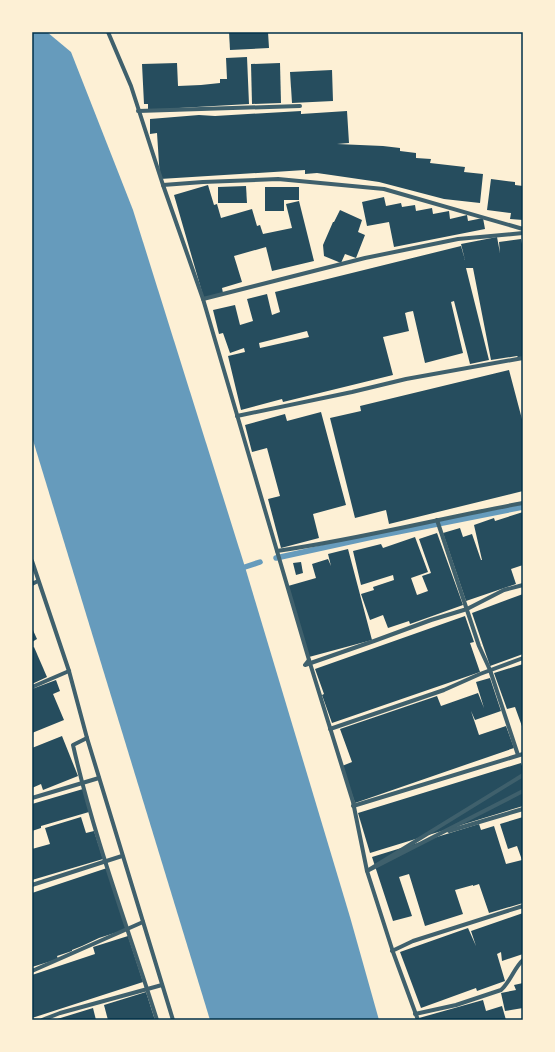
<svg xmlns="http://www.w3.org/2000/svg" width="555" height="1052" font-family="Overpass,sans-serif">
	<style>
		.water { fill: #669bbc }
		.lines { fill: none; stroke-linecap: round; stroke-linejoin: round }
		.stream { stroke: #669bbc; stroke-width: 5.5 }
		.building { fill: #264d5e; fill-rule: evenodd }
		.minor { stroke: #3f606c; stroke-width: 4 }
		.neatline { fill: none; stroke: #003049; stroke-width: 1.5 }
	</style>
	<rect width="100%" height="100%" fill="#fdf0d5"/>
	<polygon class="water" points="32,32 47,32 71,52 133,210 245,567 350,917 379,1020 210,1020 32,437"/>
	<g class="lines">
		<g class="stream">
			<polyline points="276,558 372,537 523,507"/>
			<polyline points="245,567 260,562"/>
		</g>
	</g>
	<g class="building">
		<polygon points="229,32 268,32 269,48 230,50"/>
		<polygon points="247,57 249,104 179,108 179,111 148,112 148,104 144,104 142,64 177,63 178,86 201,85 220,83 220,79 227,79 226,58"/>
		<polygon points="280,63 281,103 252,104 251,64"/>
		<polygon points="332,70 333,101 292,103 290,72"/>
		<polygon points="301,111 301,114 347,111 349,143 337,144 383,146 400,148 400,151 416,153 416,158 431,159 430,163 465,167 464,172 483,174 480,203 444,199 379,182 331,175 317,173 305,174 305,170 160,179 157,133 150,134 150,119 199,115 215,116"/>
		<polygon points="491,179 515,182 515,185 523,186 523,220 510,219 511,213 487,210"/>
		<polygon points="208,185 214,205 217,204 221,218 252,209 257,226 260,225 263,234 292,228 286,204 299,201 314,261 272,271 266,247 234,256 242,282 222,288 223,293 204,299 174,195"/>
		<polygon points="246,186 247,203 218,203 218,187"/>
		<polygon points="265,187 299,187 299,200 284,200 284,211 265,211"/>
		<polygon points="384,197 386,206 401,203 402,207 415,205 416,211 432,208 433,214 449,211 450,219 467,215 468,221 483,218 485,229 394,247 389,222 367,226 362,202"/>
		<polygon points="340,210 362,220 358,232 365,235 356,258 345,254 341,263 324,256 323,245 333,222 334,222"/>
		<path d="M497,237L500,253L499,242L521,239L523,249V357H518L517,356L491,360L473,268H466L489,360L470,364L454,301L451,302L463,353L425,363L413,311L408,312L405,313L409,331L383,337L393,375L283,402L282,399L241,410L228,356L245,352L244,348L230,353L223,333L219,334L213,310L235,305L240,325L253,321L247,299L267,294L272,315L280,312L275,292L461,246L465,260L461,244ZM307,331L309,337L260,348L259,343Z"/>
		<polygon points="509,370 523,423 523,491 389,524 386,510 355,518 330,418 361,411 360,406"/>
		<polygon points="321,412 346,505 313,514 319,538 281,548 268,499 280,496 267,448 252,452 245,425 285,414 287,421"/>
		<polygon points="523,512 523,565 511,569 516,584 466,601 443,533 460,528 463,537 472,534 481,560 482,560 474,525 494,518 495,521"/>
		<polygon points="437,533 463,605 410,624 409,621 388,628 383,615 370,620 361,594 374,590 373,587 394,580 393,575 361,585 353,551 381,544 383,548 415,537 428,572 411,578 417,595 428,591 422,576 431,573 419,539"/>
		<polygon points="348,549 372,640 309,657 288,586 316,578 312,564 328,559 331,566 328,554"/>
		<polygon points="301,562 303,573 296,575 293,563"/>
		<polygon points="523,594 523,654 490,666 472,613"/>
		<polygon points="465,616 474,642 470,643 480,672 332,723 322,695 324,694 315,669"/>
		<polygon points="32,628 37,639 32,642"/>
		<polygon points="34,647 47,677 32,684 32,648"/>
		<polygon points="523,664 523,729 515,707 507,709 494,673"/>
		<polygon points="490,678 501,711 475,720 471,711 479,735 506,726 514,748 355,803 342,766 352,762 340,729 437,696 441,706 478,693 484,708 476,682"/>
		<polygon points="56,680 60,691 53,694 64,720 32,733 32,689"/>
		<polygon points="62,736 78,776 43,790 41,784 32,788 32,748"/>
		<polygon points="521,763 523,769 523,806 370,853 358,813"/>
		<polygon points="83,789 89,812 41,826 41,828 32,831 32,804"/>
		<polygon points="81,817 86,833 94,831 103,859 32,880 32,849 50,844 45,828"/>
		<polygon points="523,817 523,903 489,913 479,884 473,886 473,885 455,890 463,914 425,926 409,874 399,877 412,916 393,921 372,857 479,824 481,830 494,826 506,864 522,860 517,846 508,849 500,824"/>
		<polygon points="107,868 127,929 99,938 82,946 72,950 72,951 57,956 58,959 32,967 32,893"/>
		<polygon points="523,913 523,954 502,961 501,952 497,954 505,981 477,991 476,988 421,1008 400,952 468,928 476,946 471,931"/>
		<polygon points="128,936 143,982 32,1018 32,975 95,954 93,947"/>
		<polygon points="523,983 523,1008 505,1011 501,993 516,990 514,985"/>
		<polygon points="146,992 155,1020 108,1020 104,1005"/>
		<polygon points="483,1000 486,1011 502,1006 506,1020 419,1020 419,1018"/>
		<polygon points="93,1008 96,1020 54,1020"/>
	</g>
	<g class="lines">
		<g class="minor">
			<polyline points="108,32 131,86 163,185 203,299 309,660 353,802 367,871 393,952 418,1020"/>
			<polyline points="138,111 300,106"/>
			<polyline points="163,185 203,182 278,179 384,189 523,229"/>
			<polyline points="203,299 365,258 458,239 523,233"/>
			<polyline points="237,416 352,392 406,379 523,358"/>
			<polyline points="437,520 479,646 490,670 518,755"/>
			<path d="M277,551C360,539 441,518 523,503"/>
			<polyline points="32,561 69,671 87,738 173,1020"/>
			<polyline points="32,584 38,581"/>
			<polyline points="309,660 305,665 374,641 431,620 467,609 504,590 523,585"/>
			<polyline points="32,687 69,671"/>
			<polyline points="330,728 330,729 444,690 480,674 523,658"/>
			<path d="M87,738L73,745C94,838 128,928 157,1020"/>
			<polyline points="523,775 367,871 523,791"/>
			<polyline points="32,798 99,778"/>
			<polyline points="353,806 523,754"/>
			<polyline points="449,831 523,809"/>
			<polyline points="32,885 122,856"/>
			<polyline points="392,951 413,941 523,906"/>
			<polyline points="32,971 143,922"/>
			<path d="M415,1013V1014L456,1005L501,990C511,981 514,968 523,960"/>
			<polyline points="42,1020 60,1013 162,985"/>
		</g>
	</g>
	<rect width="555" height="1052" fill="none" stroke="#fdf0d5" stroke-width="66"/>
	<rect x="33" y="33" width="489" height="986" class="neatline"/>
</svg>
